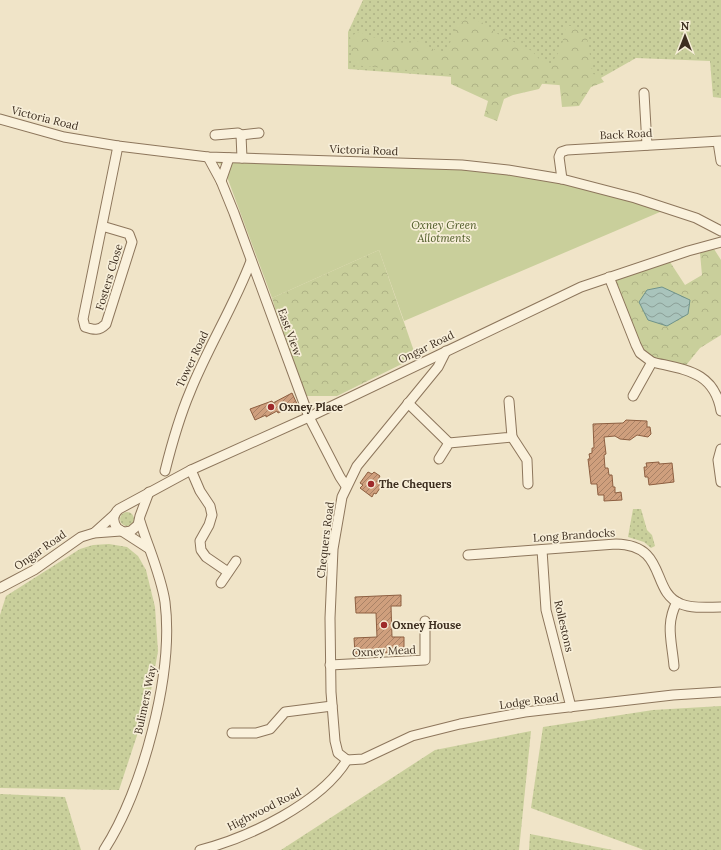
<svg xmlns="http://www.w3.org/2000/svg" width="721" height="850" font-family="Lora,serif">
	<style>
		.grass { fill: url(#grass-dots) }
		.forest { fill: url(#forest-crowns) }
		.garden { fill: #c9cf9b }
		.water { fill: url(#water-waves); stroke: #6f938a }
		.building { fill: url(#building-hatch); stroke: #8d5f41 }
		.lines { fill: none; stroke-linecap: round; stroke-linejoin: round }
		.minor-casing { stroke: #8d765c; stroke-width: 11 }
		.minor { stroke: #faf1dc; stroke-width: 9 }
		.poi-dot { fill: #9e2a2b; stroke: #f7eed8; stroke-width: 1.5 }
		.labels { text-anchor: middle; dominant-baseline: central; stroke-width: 3.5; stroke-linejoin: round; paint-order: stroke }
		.street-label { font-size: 11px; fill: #3d2e20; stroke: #f7eed8 }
		.park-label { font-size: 11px; font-style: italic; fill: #4d5a26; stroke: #f7eed8 }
		.poi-label { font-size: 11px; font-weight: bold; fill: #3d2e20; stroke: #f7eed8; text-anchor: start }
	</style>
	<defs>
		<pattern id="grass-dots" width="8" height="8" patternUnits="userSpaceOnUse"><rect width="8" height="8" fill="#c9cf9b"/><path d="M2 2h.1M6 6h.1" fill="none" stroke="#aeb285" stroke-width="1.8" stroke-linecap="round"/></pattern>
		<pattern id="forest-crowns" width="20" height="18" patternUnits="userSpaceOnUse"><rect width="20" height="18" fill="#c9cf9b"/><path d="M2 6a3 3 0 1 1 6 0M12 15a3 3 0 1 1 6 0" fill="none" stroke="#aeb285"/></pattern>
		<pattern id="water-waves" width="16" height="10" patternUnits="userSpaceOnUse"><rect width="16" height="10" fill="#a9c4bc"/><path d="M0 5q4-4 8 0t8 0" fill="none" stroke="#8ba098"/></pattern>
		<pattern id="building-hatch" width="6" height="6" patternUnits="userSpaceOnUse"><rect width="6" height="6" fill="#cf9f7d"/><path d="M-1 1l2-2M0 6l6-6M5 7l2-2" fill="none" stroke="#a98266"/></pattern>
	</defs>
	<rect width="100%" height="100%" fill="#f0e4c8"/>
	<g class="grass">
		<polygon points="363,0 721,0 721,98 713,97 710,61 636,58 585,87 348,69 348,32"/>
		<polygon points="633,509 641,509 647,530 652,535 655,546 651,548 644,542 628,537"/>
		<circle cx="127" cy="519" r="7"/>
		<polygon points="109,544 127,547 138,556 146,570 155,607 158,651 150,696 119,790 0,788 0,615 6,596 80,549 93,545"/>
		<polygon points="721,706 721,850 644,850 531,808 543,727 653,710"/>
		<polygon points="531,731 519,850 281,850 435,750"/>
		<polygon points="0,794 65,797 81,850 0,850"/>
		<polygon points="530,834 613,850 529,850"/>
	</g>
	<g class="forest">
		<path d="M469,17L483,23L494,32L532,51L539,59L550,65L561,49L566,26H576L587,37L593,74L599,75L604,82L591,87L579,106L562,107L559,79H545L539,89L513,95L504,99L497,121L484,116L488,101L451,84V74L352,65L350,36L360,32C378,40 400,46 419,41L442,54L447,51L457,24Z"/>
		<polygon points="714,249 721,260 721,335 700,348 683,369 647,355 639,341 612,279 670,262 685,285 702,275 700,253"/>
		<polygon points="379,250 416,357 337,396 300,396 272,298"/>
	</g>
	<polygon class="garden" points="208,157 508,170 667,209 404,321 379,250 272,298 223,166"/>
	<polygon class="water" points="662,287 690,300 688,314 667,326 648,320 639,302 647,290"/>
	<g class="building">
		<polygon points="292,393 297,404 278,413 277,411 266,417 266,415 255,420 250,409 272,401 273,403"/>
		<polygon points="626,420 647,421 647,427 650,427 651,434 648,437 637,435 630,440 620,439 615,436 604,437 606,454 604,455 605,468 608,468 609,475 612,475 613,487 615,487 615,493 621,492 622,500 604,501 604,495 598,495 597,484 591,484 588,459 590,459 589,454 592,453 592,448 594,448 593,424 623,423"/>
		<polygon points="659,462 659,464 672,463 674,482 649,485 648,477 645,477 644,467 647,467 646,463"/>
		<polygon points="368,472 372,474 374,472 380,476 377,481 382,485 376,494 374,493 372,497 360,488 363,485 360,483"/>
		<polygon points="401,595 401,606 391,606 392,637 404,637 404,652 355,654 354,638 377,637 376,613 356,613 355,597"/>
	</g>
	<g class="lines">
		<g class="minor-casing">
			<g id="minor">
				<polyline points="644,93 647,145"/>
				<polyline points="0,119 64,137 118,146 208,157 462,165 508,170 562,179 635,198 696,218 721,231"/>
				<polyline points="215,135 238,133 241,135 242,158"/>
				<polyline points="241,135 259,133"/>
				<polyline points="718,142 721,161"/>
				<polyline points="208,157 221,181 234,213 309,417 340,477 346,486"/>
				<polyline points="562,179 559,157 561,152 567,150 721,141"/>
				<polyline points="221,181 229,158"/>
				<path d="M102,226L129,234L132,242L106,324C99,331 94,330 85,327L83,319L118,146"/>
				<polyline points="609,277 636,345 640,353 652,362 633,396"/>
				<path d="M652,362C685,370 714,371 721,411"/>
				<polyline points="408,403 449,443"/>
				<polyline points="512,437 527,460 528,484"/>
				<polyline points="439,459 449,443 512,437 509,401"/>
				<polyline points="191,470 200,491 210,506 212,515 209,525 200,541 201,550 206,557 228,572"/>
				<path d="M165,471C172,443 179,418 190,392C208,347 234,306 251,261"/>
				<polyline points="721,482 718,460 721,449"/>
				<polyline points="125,532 131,531 138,525 140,516 149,492"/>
				<polyline points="94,533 114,515"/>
				<path d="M148,548L117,528C112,521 113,514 119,509L191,470L309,417L581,287L688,251L721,242"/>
				<polyline points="542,550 546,610 571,707"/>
				<path d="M468,555L616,544C668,545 650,592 681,604C693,609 709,607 721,607"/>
				<polyline points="221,583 236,561"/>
				<polyline points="0,588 34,570 81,537 94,533 121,531"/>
				<polyline points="330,665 425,660 425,621"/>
				<path d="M674,666C672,642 665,624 677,602"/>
				<polyline points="232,733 256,733 270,729 285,712 332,706"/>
				<polyline points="347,760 338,753 335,741 331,692 330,618 333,549 342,497 357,466 438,367 446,351"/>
				<polyline points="347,760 363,759 412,736 460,724 525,712 673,695 721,692"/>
				<path d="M104,850C143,790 174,673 165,602C161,575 148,547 140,521"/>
				<path d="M200,850C248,838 321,803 347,760"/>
			</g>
		</g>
		<use href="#minor" class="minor"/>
	</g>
	<g class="poi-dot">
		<circle cx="271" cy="407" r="4"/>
		<circle cx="371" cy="484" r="4"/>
		<circle cx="384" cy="625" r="4"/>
	</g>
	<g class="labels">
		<g class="street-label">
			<text transform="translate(45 118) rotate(14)">Victoria Road</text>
			<text transform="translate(626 134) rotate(-3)">Back Road</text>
			<text transform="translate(364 150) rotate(2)">Victoria Road</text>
			<text transform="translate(109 277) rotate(-73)">Fosters Close</text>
			<text transform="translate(290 332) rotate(70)">East View</text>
			<text transform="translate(426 347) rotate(-26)">Ongar Road</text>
			<text transform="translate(192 359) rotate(-65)">Tower Road</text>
			<text transform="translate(574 535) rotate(-4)">Long Brandocks</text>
			<text transform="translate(325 540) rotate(-83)">Chequers Road</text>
			<text transform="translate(40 550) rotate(-35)">Ongar Road</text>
			<text transform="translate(564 626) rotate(77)">Rollestons</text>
			<text transform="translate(384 651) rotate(-3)">Oxney Mead</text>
			<text transform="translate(145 700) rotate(-78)">Bulimers Way</text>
			<text transform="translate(529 701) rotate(-8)">Lodge Road</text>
			<text transform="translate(264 809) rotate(-27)">Highwood Road</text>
		</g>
		<g class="park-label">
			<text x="444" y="225">Oxney Green<tspan x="444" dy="13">Allotments</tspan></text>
		</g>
		<g class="poi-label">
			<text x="279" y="407">Oxney Place</text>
			<text x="379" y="484">The Chequers</text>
			<text x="392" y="625">Oxney House</text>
		</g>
	</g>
	<g transform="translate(685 36)" stroke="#f7eed8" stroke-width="3" paint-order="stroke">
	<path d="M0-3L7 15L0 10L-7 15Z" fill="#3d2e20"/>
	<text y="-6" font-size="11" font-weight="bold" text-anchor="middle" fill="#3d2e20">N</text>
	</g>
</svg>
